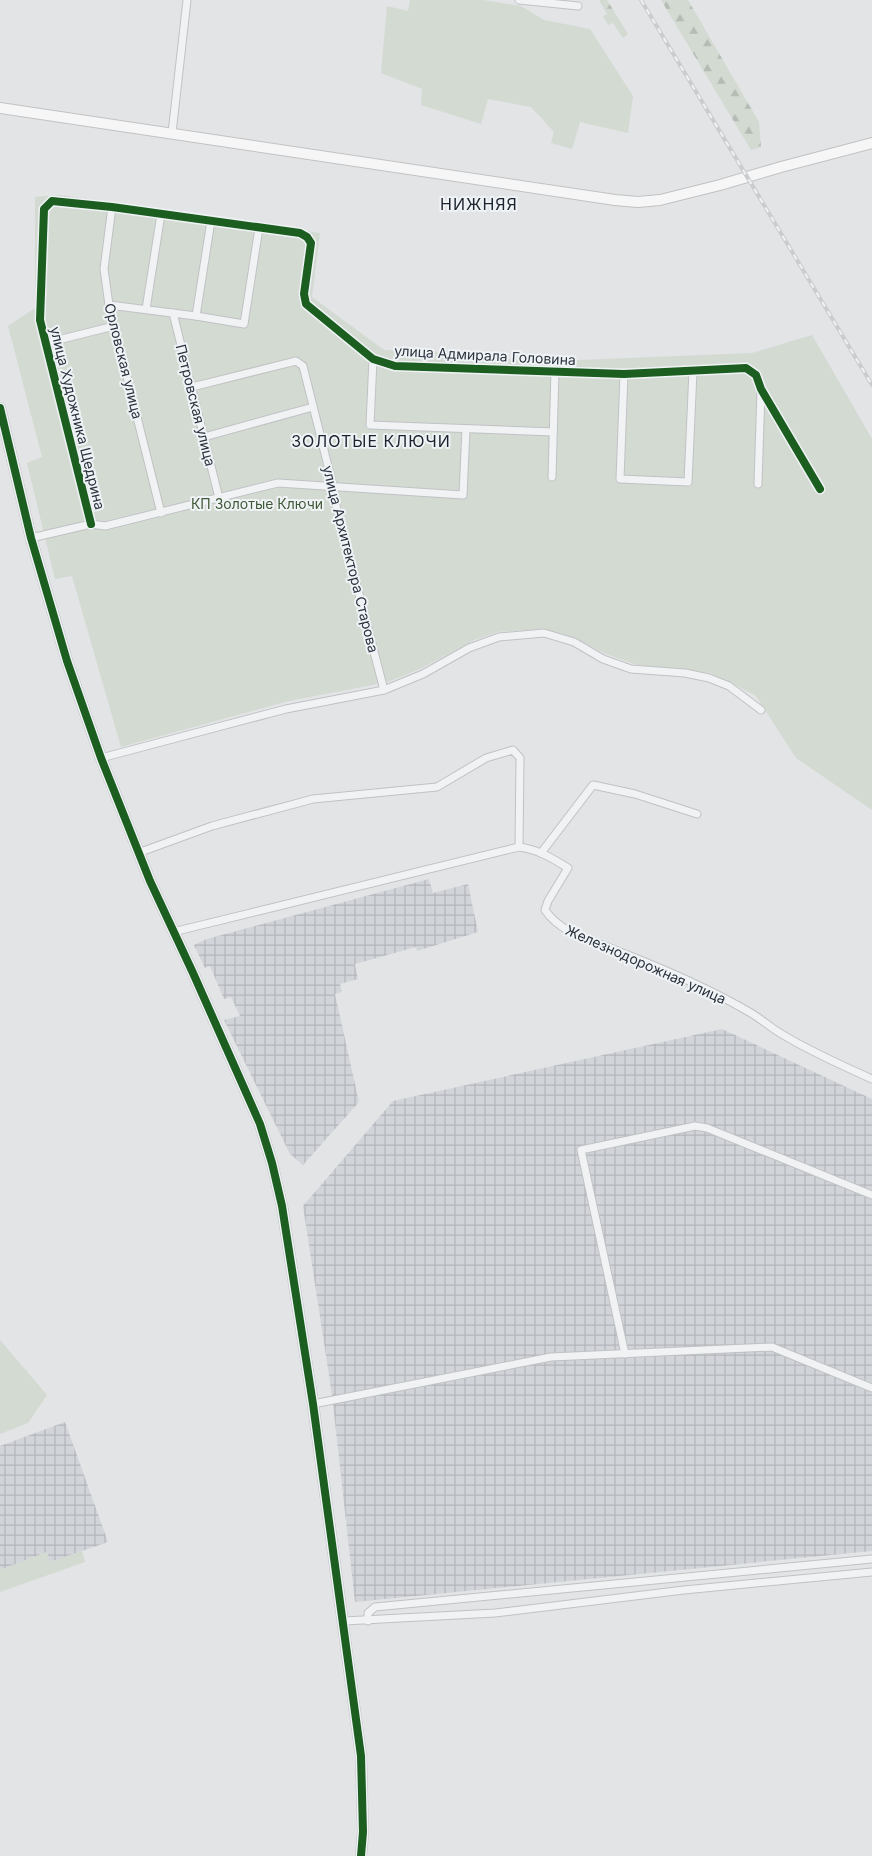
<svg xmlns="http://www.w3.org/2000/svg" width="872" height="1856" font-family="Inter,sans-serif">
	<style>
		.industrial { fill: url(#industrial-grid) }
		.forest { fill: url(#forest-firs) }
		.garden { fill: #d3dad2 }
		.lines { fill: none; stroke-linecap: round; stroke-linejoin: round }
		.street-casing { stroke: #c0c2c4; stroke-width: 9 }
		.secondary-casing { stroke: #c0c2c4; stroke-width: 12 }
		.street { stroke: #f1f2f4; stroke-width: 7 }
		.secondary { stroke: #f6f6f6; stroke-width: 10 }
		.rail-casing { stroke: #cbccce; stroke-width: 4 }
		.rail { stroke: #f0f3f6; stroke-width: 2; stroke-dasharray: 5.5; stroke-linecap: butt }
		.cycleway-casing { stroke: #f0f3f6; stroke-width: 11 }
		.cycleway { stroke: #1b5e20; stroke-width: 8 }
		.labels { text-anchor: middle; dominant-baseline: central; stroke-width: 4; stroke-linejoin: round; paint-order: stroke }
		.street-label { font-size: 14px; fill: #2a323e; stroke: #f0f3f6 }
		.park-label { font-size: 14px; fill: #405939; stroke: #f0f3f6 }
		.quarter-label { font-size: 16px; letter-spacing: 1px; fill: #1c242f; stroke: #f0f3f6 }
	</style>
	<defs>
		<pattern id="industrial-grid" width="8" height="8" patternUnits="userSpaceOnUse" patternTransform="scale(1.25)"><rect width="8" height="8" fill="#d1d4d9"/><path d="M0 4h8M4 0v8" fill="none" stroke="#b4b6bb"/></pattern>
		<pattern id="forest-firs" width="22" height="20" patternUnits="userSpaceOnUse" patternTransform="scale(1.25)"><rect width="22" height="20" fill="#d3dad2"/><path d="M5 1l3.5 6h-7zM16 11l3.5 6h-7z" fill="#b5bcb5"/></pattern>
	</defs>
	<rect width="100%" height="100%" fill="#e2e4e6"/>
	<g class="industrial">
		<polygon points="429,879 433,893 468,884 478,932 417,951 416,947 355,964 358,979 340,984 342,992 335,994 359,1102 303,1165 290,1154 224,1020 240,1016 231,997 224,999 210,966 205,968 194,945 207,939"/>
		<polygon points="722,1029 872,1099 872,1551 355,1602 332,1395 303,1206 393,1101"/>
		<polygon points="65,1422 108,1542 50,1562 47,1552 0,1570 0,1446"/>
	</g>
	<g class="forest">
		<polygon points="599,0 607,0 628,34 623,38 613,23 608,25 603,16 607,14"/>
		<polygon points="661,0 688,0 759,122 761,147 751,150"/>
	</g>
	<g class="garden">
		<polygon points="410,0 483,0 521,6 544,20 590,29 633,96 628,133 580,122 572,149 551,143 554,132 531,107 488,99 481,124 421,105 422,89 381,73 387,6 408,11"/>
		<polygon points="61,195 320,233 312,297 384,350 471,353 530,362 752,353 812,335 872,439 872,810 796,758 756,696 732,683 710,673 637,665 606,654 576,639 540,629 497,632 474,640 422,668 388,682 289,701 121,747 72,576 55,579 27,463 42,457 8,326 35,308 35,197"/>
		<polygon points="0,1340 47,1395 28,1423 0,1434"/>
		<polygon points="82,1551 85,1562 0,1592 0,1570 47,1552 50,1562"/>
	</g>
	<g class="lines">
		<g class="street-casing">
			<g id="street">
				<polyline points="519,0 578,6"/>
				<polyline points="172,133 187,0"/>
				<polyline points="112,207 104,269 109,305 161,513"/>
				<polyline points="109,305 196,316 244,324 259,228"/>
				<polyline points="146,309 161,214"/>
				<polyline points="173,313 219,498"/>
				<polyline points="196,316 211,221"/>
				<polyline points="46,343 114,326"/>
				<polyline points="373,359 370,425 553,432"/>
				<polyline points="624,374 620,479 688,482 693,371"/>
				<polyline points="192,387 296,361 303,366 333,486 335,502 384,690"/>
				<polyline points="204,437 313,407"/>
				<polyline points="552,477 555,371"/>
				<polyline points="758,484 761,390"/>
				<polyline points="91,524 40,320 44,209 52,201 112,207 300,233 307,237 311,243 304,294 306,304 373,359 395,366 624,374 746,368 756,375 761,389 820,489"/>
				<polyline points="31,538 91,524 105,526 278,483 463,495 466,429"/>
				<polyline points="101,758 286,709 384,690 423,674 469,648 499,637 544,633 574,642 603,659 631,669 685,673 709,678 729,686 761,710"/>
				<polyline points="138,853 212,826 313,799 437,787 486,758 513,750 520,758 519,847"/>
				<polyline points="541,853 593,785 635,794 697,814"/>
				<path d="M173,932L519,847C537,849 552,858 568,868L548,901L545,910C561,934 594,941 620,952C664,969 710,989 751,1013C761,1019 770,1027 780,1033C809,1051 841,1065 872,1079"/>
				<polyline points="625,1354 581,1150 695,1126 707,1128 872,1195"/>
				<polyline points="313,1404 551,1357 772,1347 872,1388"/>
				<polyline points="344,1621 495,1613 684,1590 872,1572"/>
				<polyline points="368,1621 368,1613 375,1607 872,1559"/>
			</g>
		</g>
		<g class="secondary-casing">
			<g id="secondary">
				<polyline points="0,108 615,200 638,202 660,200 720,185 781,167 872,143"/>
				<polyline points="0,408 31,538 67,661 101,758 150,881 193,973 260,1124 272,1163 282,1206 313,1404 361,1756 363,1832 361,1856"/>
			</g>
		</g>
		<use href="#street" class="street"/>
		<use href="#secondary" class="secondary"/>
		<g class="rail-casing">
			<polyline id="rail" points="641,0 872,385"/>
		</g>
		<use href="#rail" class="rail"/>
		<g class="cycleway-casing">
			<g id="cycleway">
				<polyline points="0,408 31,538 67,661 101,758 150,881 193,973 260,1124 272,1163 282,1206 313,1404 361,1756 363,1832 361,1856"/>
				<polyline points="91,524 40,320 44,209 52,201 112,207 300,233 307,237 311,243 304,294 306,304 373,359 395,366 624,374 746,368 756,375 761,389 820,489"/>
			</g>
		</g>
		<use href="#cycleway" class="cycleway"/>
	</g>
	<g class="labels">
		<g class="street-label">
			<text transform="translate(485 355) rotate(3)">улица Адмирала Головина</text>
			<text transform="translate(124 361) rotate(76)">Орловская улица</text>
			<text transform="translate(196 405) rotate(76)">Петровская улица</text>
			<text transform="translate(78 418) rotate(76)">улица Художника Щедрина</text>
			<text transform="translate(351 559) rotate(76)">улица Архитектора Старова</text>
			<text transform="translate(646 964) rotate(24)">Железнодорожная улица</text>
		</g>
		<g class="park-label">
			<text x="257" y="503">КП Золотые Ключи</text>
		</g>
		<g class="quarter-label">
			<text x="479" y="204">НИЖНЯЯ</text>
			<text x="371" y="441">ЗОЛОТЫЕ КЛЮЧИ</text>
		</g>
	</g>
</svg>
